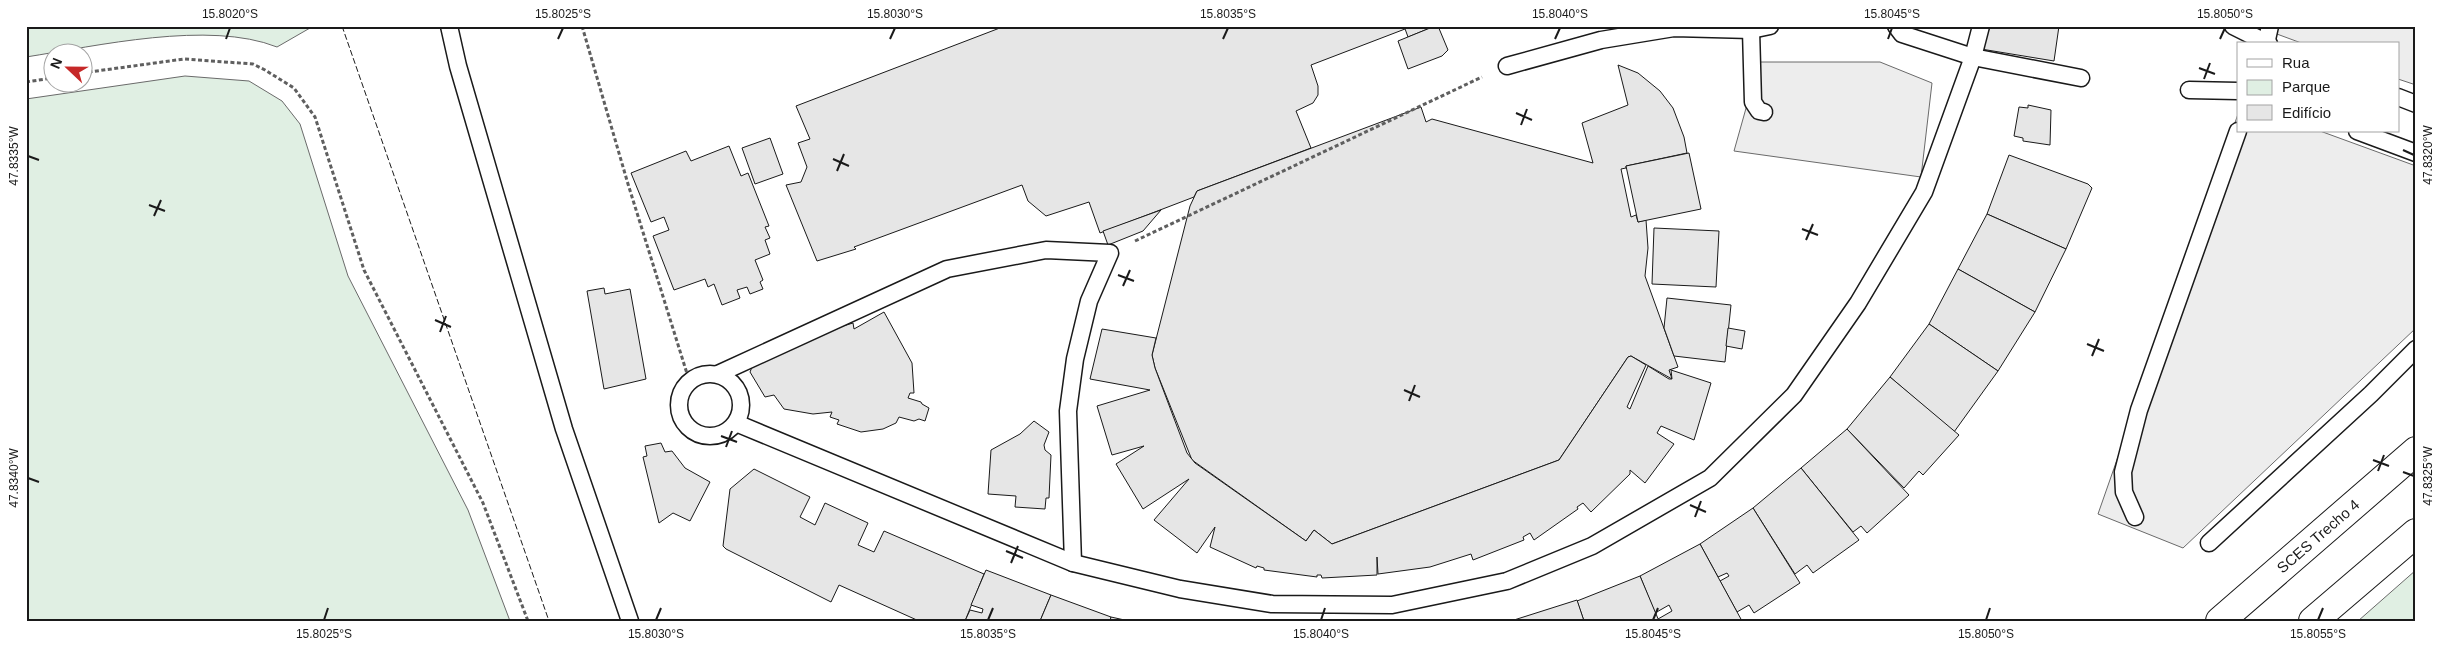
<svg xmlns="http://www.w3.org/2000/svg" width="2442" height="647" font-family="Helvetica,sans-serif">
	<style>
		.green { fill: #e0efe3; stroke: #6a6a6a }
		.parking { fill: #ededed; stroke: #6a6a6a }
		.building { fill: #e6e6e6; stroke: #1a1a1a }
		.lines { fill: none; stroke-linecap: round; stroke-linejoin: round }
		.service-casing { stroke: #1a1a1a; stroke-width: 19 }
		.tertiary-casing { stroke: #1a1a1a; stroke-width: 30 }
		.path { stroke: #5f5f5f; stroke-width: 3; stroke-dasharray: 4 2.5; stroke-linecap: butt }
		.service { stroke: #fff; stroke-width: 16 }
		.tertiary { stroke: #fff; stroke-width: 28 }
		.fence { stroke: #1a1a1a; stroke-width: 1; stroke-dasharray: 6 2.5; stroke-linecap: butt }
		.ticks { fill: none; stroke: #1a1a1a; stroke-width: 2 }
		.labels { text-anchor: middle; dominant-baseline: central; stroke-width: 4; stroke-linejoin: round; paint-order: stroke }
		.street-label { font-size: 15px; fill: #1a1a1a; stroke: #fff }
		.neatline { fill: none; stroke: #1a1a1a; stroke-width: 2 }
		.ticks-label { font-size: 12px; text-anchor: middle; fill: #1a1a1a }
	</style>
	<rect width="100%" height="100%" fill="#fff"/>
	<g class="green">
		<path d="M26,26H309L310,28L277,47C209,20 97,46 26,57Z"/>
		<polygon points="185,76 249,81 282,101 300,124 348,276 468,510 510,621 26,621 26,99"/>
		<polygon points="2416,570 2416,621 2358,621"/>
	</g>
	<g class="parking">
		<polygon points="2268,26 2416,26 2416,85 2398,79 2398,44 2304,44 2266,30"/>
		<polygon points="1759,62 1880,62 1932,83 1921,177 1734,151"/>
		<polygon points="2238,114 2238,131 2320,131 2416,166 2416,328 2183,548 2098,514"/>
	</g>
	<g class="building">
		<polygon points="1005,26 1404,26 1405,29 1311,65 1318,86 1318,95 1313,103 1296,111 1311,148 1197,191 1194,197 1100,233 1089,202 1046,216 1028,201 1022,185 854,247 856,249 817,261 786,185 801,182 807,167 798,143 810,139 796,106"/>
		<polygon points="1404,26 1435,26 1408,37"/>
		<polygon points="1435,26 1438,26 1448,50 1442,56 1408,69 1398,41"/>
		<polygon points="1984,26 2059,26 2054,61 1981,49"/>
		<polygon points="1618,65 1638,73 1660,91 1673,108 1684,137 1687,153 1626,166 1626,168 1621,169 1631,217 1636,215 1638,222 1646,220 1648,248 1645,276 1678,367 1669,370 1672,379 1631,356 1628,357 1559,460 1332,544 1314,530 1306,541 1192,460 1155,368 1152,355 1190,206 1197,191 1421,107 1426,122 1432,119 1593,163 1582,123 1628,105"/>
		<polygon points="2028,105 2051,110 2050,145 2023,141 2023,138 2014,136 2019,107 2028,108"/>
		<polygon points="770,138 783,174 755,184 742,148"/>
		<polygon points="729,146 741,176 748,173 769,226 765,227 770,238 765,240 770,254 755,260 763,280 760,282 763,289 750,294 747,287 737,290 740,298 722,305 714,284 708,287 705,279 674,290 653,236 669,230 664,217 651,222 631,173 686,151 691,161"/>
		<polygon points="1689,153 1701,209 1638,222 1626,166"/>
		<polygon points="2009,155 2088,184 2092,188 2066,249 1987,214"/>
		<polygon points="1161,210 1143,231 1108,245 1103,231"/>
		<polygon points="1987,214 2066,249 2035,312 1958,269"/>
		<polygon points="1654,228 1719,231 1716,287 1652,284"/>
		<polygon points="1958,269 2035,312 1998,371 1929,324"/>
		<polygon points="604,288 605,294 630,289 646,379 604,389 587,291"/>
		<polygon points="1667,298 1731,305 1725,362 1674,356 1664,328"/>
		<polygon points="884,312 912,363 914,393 910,393 908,398 921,402 922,404 929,408 925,421 919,419 914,421 899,417 896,423 883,429 861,432 837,424 839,420 830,417 832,412 813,414 784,409 774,395 765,397 750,372 761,345 816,334 853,323 854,329"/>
		<polygon points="1929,324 1998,371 1954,432 1890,377"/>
		<polygon points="1728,328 1745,331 1742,349 1726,346"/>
		<polygon points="1102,329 1156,338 1152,355 1155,368 1187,453 1195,463 1306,541 1314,530 1332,544 1559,460 1628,357 1631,356 1646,365 1627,407 1630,409 1648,366 1669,379 1672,379 1671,370 1711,383 1694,440 1661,426 1657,433 1674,444 1645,483 1630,470 1630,474 1591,512 1583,503 1577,507 1578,509 1534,540 1530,533 1523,537 1524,540 1473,560 1471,554 1430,567 1378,574 1377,557 1377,575 1322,578 1321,575 1317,575 1317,577 1264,570 1264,568 1257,566 1256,568 1210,547 1215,527 1197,553 1154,520 1189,479 1143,509 1116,464 1144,446 1112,455 1097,406 1150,390 1090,379"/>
		<polygon points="1890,377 1959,435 1923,475 1919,471 1904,488 1847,429"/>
		<polygon points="1034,421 1049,432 1044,445 1045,450 1051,455 1049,498 1046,498 1045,509 1015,507 1016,496 988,494 991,450 1020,434"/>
		<polygon points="1847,429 1909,495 1867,533 1861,526 1853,532 1801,468"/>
		<polygon points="661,443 665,452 672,451 685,468 710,482 690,521 673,513 659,523 643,457 647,456 645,446"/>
		<polygon points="1801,468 1859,540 1813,573 1807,565 1795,574 1753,508"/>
		<polygon points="754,469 810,497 800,517 815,525 825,503 868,523 858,545 874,552 884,531 984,574 965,621 919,621 839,585 831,602 726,549 723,546 730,489"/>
		<polygon points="1753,508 1800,583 1754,613 1749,605 1737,612 1720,581 1729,576 1727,573 1718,577 1700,544"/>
		<polygon points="1700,544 1742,621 1659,621 1658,619 1672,611 1669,605 1655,613 1640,576"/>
		<polygon points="986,570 1051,595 1040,621 965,621 970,610 982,613 983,609 971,605"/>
		<polygon points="1640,576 1659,621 1584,621 1577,601"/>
		<polygon points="1051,595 1111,617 1110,621 1040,621"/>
		<polygon points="1577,600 1584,621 1514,621 1514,620"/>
		<polygon points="1111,617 1129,621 1110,621"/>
	</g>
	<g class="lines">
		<g class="service-casing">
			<g id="service">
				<polyline points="449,26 458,66 564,429 630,621"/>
				<polyline points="1896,26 1902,34 1973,57 2081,78"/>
				<polyline points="2233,26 2269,44"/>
				<polyline points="1751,30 1753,102 1759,111 1764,112"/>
				<polyline points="2266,44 2270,26"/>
				<polyline points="1507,66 1601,40 1674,28 1751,30 1770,26"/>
				<polyline points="2189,90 2238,91"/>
				<polyline points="2398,97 2416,104"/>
				<polyline points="2357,131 2416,153"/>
				<circle cx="710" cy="405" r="31"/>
				<polyline points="718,374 947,269 1046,250 1110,253 1089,301 1075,359 1068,411 1073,563"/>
				<polyline points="736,423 1073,563 1180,589 1272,604 1392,605 1507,581 1592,546 1710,478 1794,395 1858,303 1924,192 1973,57 1981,26"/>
				<polyline points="2135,517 2124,492 2123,472 2139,410 2238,131"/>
				<polyline points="2209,543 2371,394 2416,349"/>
			</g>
		</g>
		<g class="tertiary-casing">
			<g id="tertiary">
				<polyline points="2220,621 2416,451"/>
				<polyline points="2313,621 2416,533"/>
			</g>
		</g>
		<g class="path">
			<polyline points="582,26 628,184 689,380"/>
			<polyline points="82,73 184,59 253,64 265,70 294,88 315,117 364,270 483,503 528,621"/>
			<polyline points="26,82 52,78"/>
			<polyline points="1135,241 1482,77"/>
		</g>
		<use href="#service" class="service"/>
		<use href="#tertiary" class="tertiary"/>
		<polyline class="fence" points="342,26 549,621"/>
	</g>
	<path class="ticks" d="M226,39L230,28M558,39L563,28M890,39L895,28M1223,39L1228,28M1555,39L1560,28M1888,39L1892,28M2220,39L2225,28M2199,68L2215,74M2204,79L2210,63M1516,113L1532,120M1521,125L1527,109M2403,150L2414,155M28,156L39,160M833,159L849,166M837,171L844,154M149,205L165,211M154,216L161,200M1802,229L1818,235M1806,240L1813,224M1118,275L1134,281M1123,286L1130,270M435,320L451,327M440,332L446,316M2087,344L2104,351M2092,356L2099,339M1404,390L1420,397M1409,401L1415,385M721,436L737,442M726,447L732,431M2373,460L2389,466M2378,471L2384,455M2403,472L2414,476M28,478L39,482M1690,505L1706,512M1695,517L1701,501M1006,551L1023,558M1011,563L1018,546M324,620L328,608M656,620L661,608M988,620L993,608M1321,620L1325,608M1653,620L1658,608M1986,620L1990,608M2318,620L2323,608"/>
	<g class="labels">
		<g class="street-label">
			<text transform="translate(2318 536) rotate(-41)">SCES Trecho 4</text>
		</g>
	</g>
	<rect width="2442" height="647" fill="none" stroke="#ffffff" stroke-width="55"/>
	<rect x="2237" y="42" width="162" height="90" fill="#ffffff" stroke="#a3a3a3"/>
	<rect x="2247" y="59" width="25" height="8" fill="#ffffff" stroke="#a3a3a3"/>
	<text x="2282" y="68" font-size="15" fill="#1a1a1a">Rua</text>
	<rect x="2247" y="80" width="25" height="15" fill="#e0efe3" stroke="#a3a3a3"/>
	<text x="2282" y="92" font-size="15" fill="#1a1a1a">Parque</text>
	<rect x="2247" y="105" width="25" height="15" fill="#e6e6e6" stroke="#a3a3a3"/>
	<text x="2282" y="118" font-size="15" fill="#1a1a1a">Edifício</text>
	<g transform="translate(68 68) rotate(292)"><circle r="24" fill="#ffffff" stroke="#a3a3a3"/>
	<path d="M0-4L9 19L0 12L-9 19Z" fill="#c62828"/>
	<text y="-8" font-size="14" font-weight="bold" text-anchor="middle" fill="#1a1a1a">N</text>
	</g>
	<rect x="28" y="28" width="2386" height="592" class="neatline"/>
	<g class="ticks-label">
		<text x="230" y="18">15.8020°S</text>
		<text x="563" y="18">15.8025°S</text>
		<text x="895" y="18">15.8030°S</text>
		<text x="1228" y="18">15.8035°S</text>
		<text x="1560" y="18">15.8040°S</text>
		<text x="1892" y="18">15.8045°S</text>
		<text x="2225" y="18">15.8050°S</text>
		<text transform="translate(2428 155) rotate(-90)" y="4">47.8320°W</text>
		<text transform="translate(14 156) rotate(-90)" y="4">47.8335°W</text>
		<text transform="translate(2428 476) rotate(-90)" y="4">47.8325°W</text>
		<text transform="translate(14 478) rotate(-90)" y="4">47.8340°W</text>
		<text x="324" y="638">15.8025°S</text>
		<text x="656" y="638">15.8030°S</text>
		<text x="988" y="638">15.8035°S</text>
		<text x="1321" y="638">15.8040°S</text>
		<text x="1653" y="638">15.8045°S</text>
		<text x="1986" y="638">15.8050°S</text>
		<text x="2318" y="638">15.8055°S</text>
	</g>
</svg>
